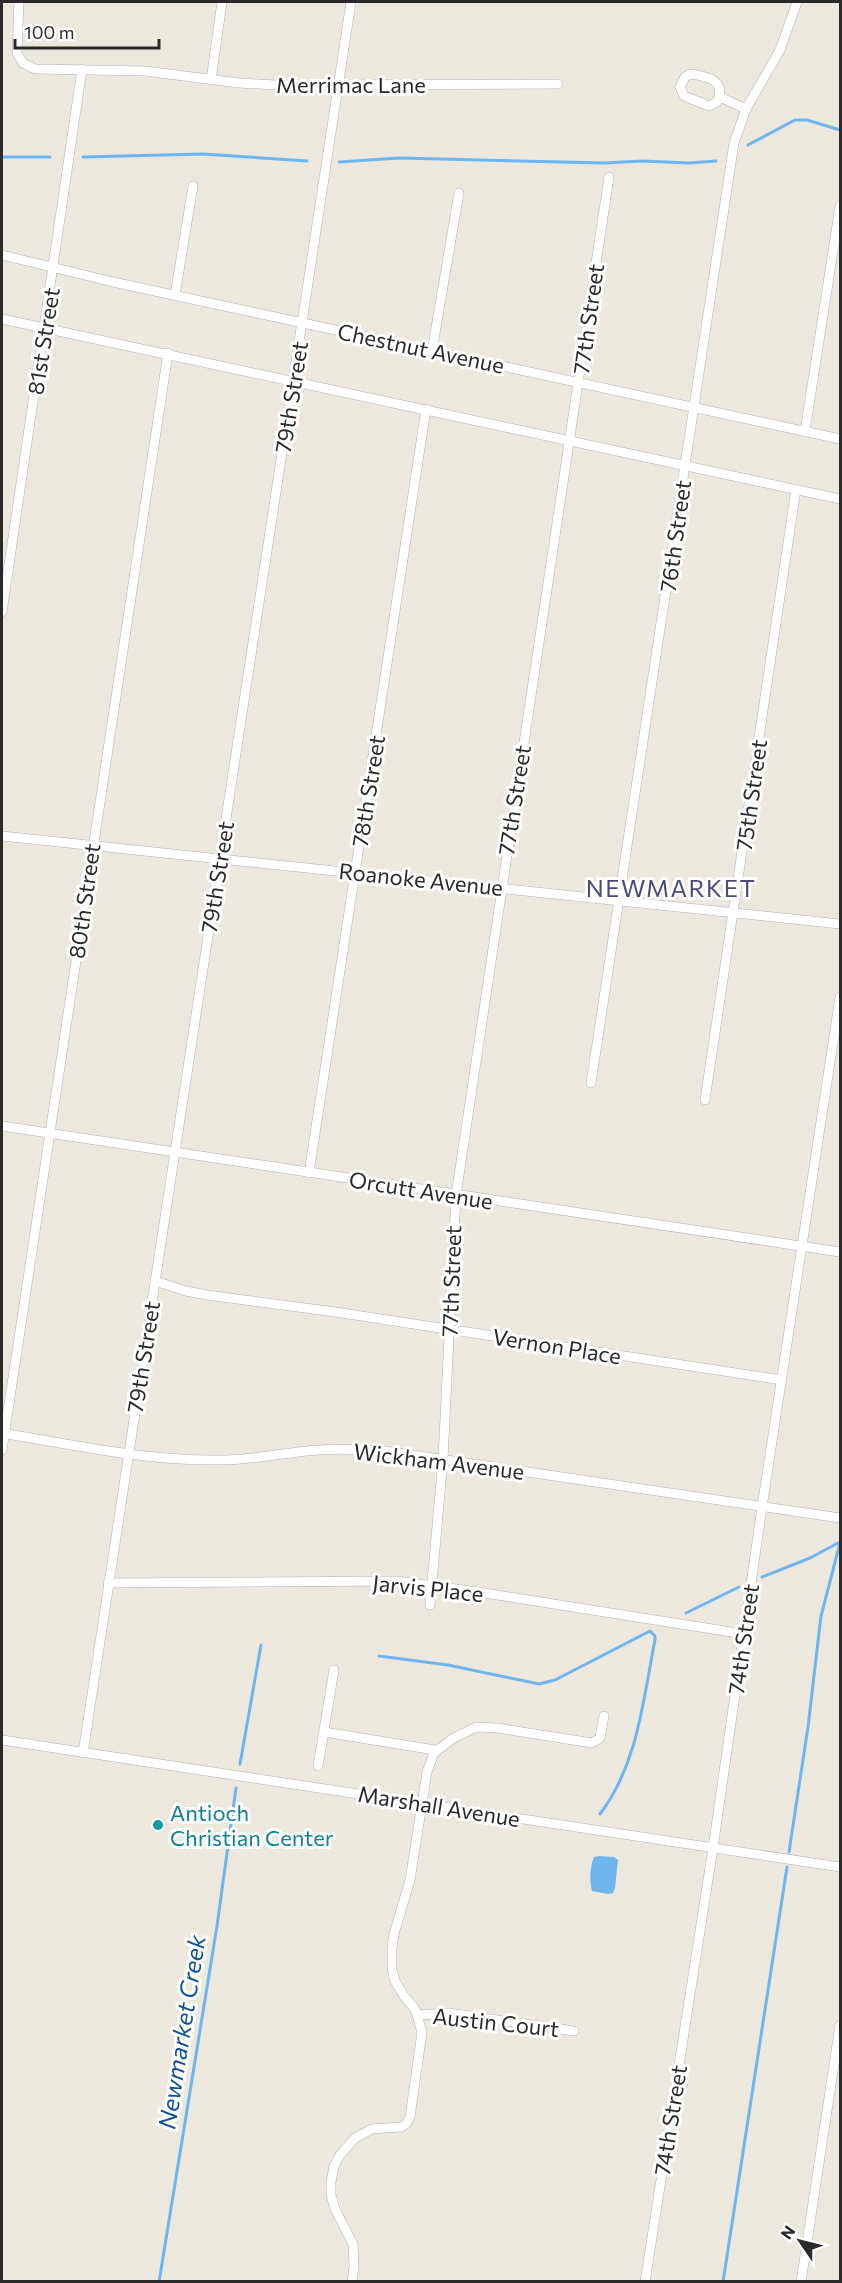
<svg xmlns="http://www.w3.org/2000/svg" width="842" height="2283" font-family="Commissioner,sans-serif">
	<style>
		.water { fill: #70b6ee }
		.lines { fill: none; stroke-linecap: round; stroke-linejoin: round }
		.stream { stroke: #70b6ee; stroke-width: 3 }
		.minor-casing { stroke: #b0b0be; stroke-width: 10 }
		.minor { stroke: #fff; stroke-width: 9 }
		.culture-dot { fill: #0f9aa8; stroke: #fff; stroke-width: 2 }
		.labels { text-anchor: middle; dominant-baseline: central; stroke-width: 6; stroke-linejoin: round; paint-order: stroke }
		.street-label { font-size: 22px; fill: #2a2a2a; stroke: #fff }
		.culture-label { font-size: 22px; fill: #0d838f; stroke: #fff; text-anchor: start }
		.neighbourhood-label { font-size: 24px; letter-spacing: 1.5px; fill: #4b4b7b; stroke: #fff }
		.water-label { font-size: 24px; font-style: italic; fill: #0e519b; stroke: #fff }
	</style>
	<rect width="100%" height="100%" fill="#ece8dd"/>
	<path class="water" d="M599,1856L614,1857L618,1860L615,1888L613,1893L608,1894L592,1891C589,1881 590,1866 594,1857Z"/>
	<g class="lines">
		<g class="stream">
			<polyline points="748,145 795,120 807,120 840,130"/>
			<polyline points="2,157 50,157"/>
			<polyline points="83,157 203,154 307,161"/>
			<polyline points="339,162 399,158 605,163 642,161 689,163 716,161"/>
			<polyline points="762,1577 810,1558 840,1542"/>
			<polyline points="686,1613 739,1587"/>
			<path d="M379,1656L448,1665L539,1684L555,1680L650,1631L655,1636V1640C643,1700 638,1764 600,1814"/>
			<polyline points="240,1764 261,1645"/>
			<polyline points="789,1852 808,1727 821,1616 840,1543"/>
			<polyline points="159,2282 217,1926 236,1788"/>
			<polyline points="723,2282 787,1867"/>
		</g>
		<g class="minor-casing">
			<g id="minor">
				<polyline points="19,2 17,53 23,63 35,69 145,71 239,83 276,85 558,84"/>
				<path d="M690,74C708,76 727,81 717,102L709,106L684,96L680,87L685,77Z"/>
				<polyline points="211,80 222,2"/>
				<polyline points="720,97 746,109"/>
				<polyline points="2,255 113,282 840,439"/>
				<polyline points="175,295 193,186"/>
				<polyline points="2,319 840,499"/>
				<polyline points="432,351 459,193"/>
				<polyline points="805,431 840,206"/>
				<polyline points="2,612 82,69"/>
				<polyline points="2,836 840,924"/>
				<polyline points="591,1083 734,143 746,109 780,50 797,2"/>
				<polyline points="705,1100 796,489"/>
				<polyline points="2,1126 840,1252"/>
				<polyline points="309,1173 426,409"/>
				<polyline points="155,1281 186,1291 207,1295 335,1312 782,1380"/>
				<path d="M2,1433C74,1445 146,1461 220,1460C249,1460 278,1454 307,1451C333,1448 359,1449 385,1451L840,1518"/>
				<polyline points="2,1450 168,353"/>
				<polyline points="108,1583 396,1581 478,1592 744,1634"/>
				<polyline points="430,1605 443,1459 456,1195 609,177"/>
				<polyline points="324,1732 435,1750"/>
				<polyline points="2,1740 840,1867"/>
				<polyline points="83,1753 351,2"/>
				<polyline points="318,1766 334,1670"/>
				<polyline points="418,2015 449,2013 574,2031"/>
				<polyline points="352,2282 354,2267 353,2244 335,2209 331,2195 331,2182 334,2166 340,2155 355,2138 372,2129 401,2127 406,2124 410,2117 422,2032 415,2009 404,1996 395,1981 392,1969 392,1948 394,1934 410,1880 427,1772 434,1753 452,1739 476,1727 497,1728 592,1743 600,1738 604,1716"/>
				<polyline points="645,2282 713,1848 762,1507 840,997"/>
				<polyline points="801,2282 840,2025"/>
			</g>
		</g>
		<use href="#minor" class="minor"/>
	</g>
	<circle class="culture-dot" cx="158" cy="1825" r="6"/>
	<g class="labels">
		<g class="street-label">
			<text x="351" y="84">Merrimac Lane</text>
			<text transform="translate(588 319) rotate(-82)">77th Street</text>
			<text transform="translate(43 341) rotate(-81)">81st Street</text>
			<text transform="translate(421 348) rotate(12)">Chestnut Avenue</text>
			<text transform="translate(291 397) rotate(-81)">79th Street</text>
			<text transform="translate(675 536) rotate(-82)">76th Street</text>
			<text transform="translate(368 791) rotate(-81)">78th Street</text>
			<text transform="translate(751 795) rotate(-82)">75th Street</text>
			<text transform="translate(514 800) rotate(-81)">77th Street</text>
			<text transform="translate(217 877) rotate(-81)">79th Street</text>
			<text transform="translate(421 879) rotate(6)">Roanoke Avenue</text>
			<text transform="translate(84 901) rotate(-82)">80th Street</text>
			<text transform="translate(421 1190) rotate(9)">Orcutt Avenue</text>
			<text transform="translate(451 1281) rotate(-88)">77th Street</text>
			<text transform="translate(557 1346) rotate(9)">Vernon Place</text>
			<text transform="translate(143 1357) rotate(-81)">79th Street</text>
			<text transform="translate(439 1461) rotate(7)">Wickham Avenue</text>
			<text transform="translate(428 1588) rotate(6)">Jarvis Place</text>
			<text transform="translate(743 1639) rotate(-82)">74th Street</text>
			<text transform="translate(439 1806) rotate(9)">Marshall Avenue</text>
			<text transform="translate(496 2022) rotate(6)">Austin Court</text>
			<text transform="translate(670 2120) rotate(-81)">74th Street</text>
		</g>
		<g class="culture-label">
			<text x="170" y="1812">Antioch<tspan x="170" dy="25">Christian Center</tspan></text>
		</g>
		<g class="neighbourhood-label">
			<text x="671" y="887">NEWMARKET</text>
		</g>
		<g class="water-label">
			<text transform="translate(181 2032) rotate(-81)">Newmarket Creek</text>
		</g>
	</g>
	<rect width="842" height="2283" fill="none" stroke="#2a2a2a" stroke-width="6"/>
	<g transform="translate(800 2241) rotate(305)" stroke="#ffffff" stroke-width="4.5" paint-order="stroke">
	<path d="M0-4.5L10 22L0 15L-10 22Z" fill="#2a2a2a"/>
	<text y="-9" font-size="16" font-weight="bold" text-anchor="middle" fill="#2a2a2a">N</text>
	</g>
	<path d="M15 39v9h144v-9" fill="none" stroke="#2a2a2a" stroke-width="3"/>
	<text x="24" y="39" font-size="18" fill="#2a2a2a" stroke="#ffffff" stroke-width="4.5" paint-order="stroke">100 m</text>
</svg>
